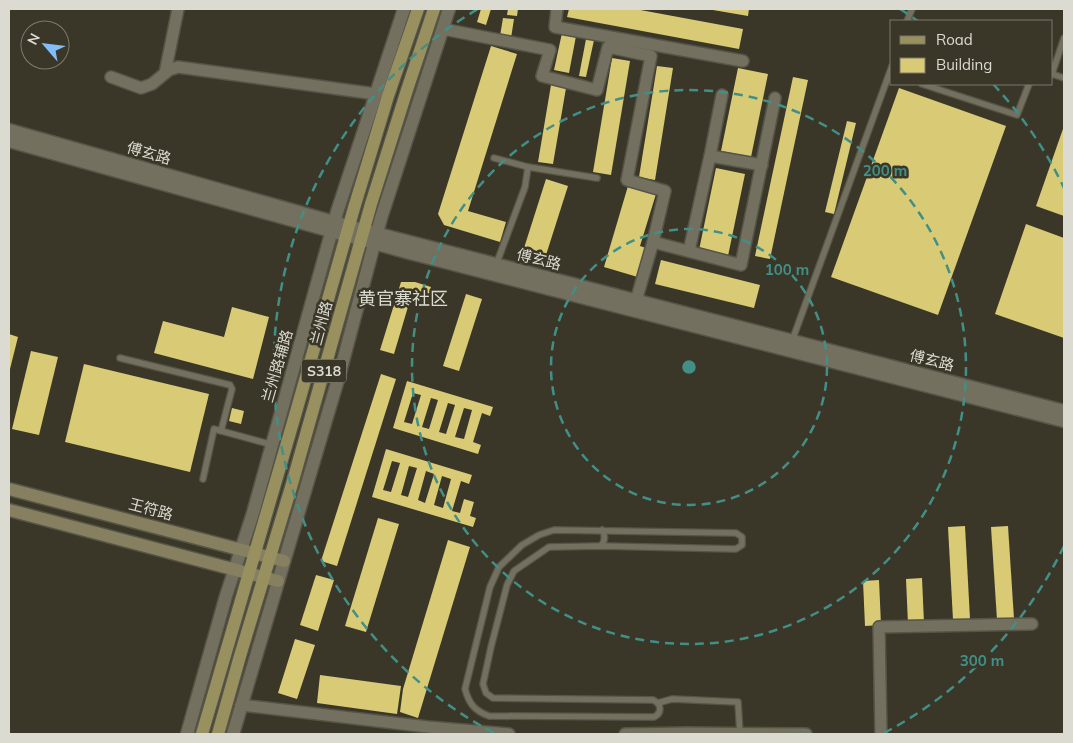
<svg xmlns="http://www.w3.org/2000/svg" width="1073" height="743" font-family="Mulish,'Noto Sans SC',sans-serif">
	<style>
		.building { fill: #d9cb76; fill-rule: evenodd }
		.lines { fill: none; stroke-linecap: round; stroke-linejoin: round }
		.service-casing { stroke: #555446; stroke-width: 8 }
		.minor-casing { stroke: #555446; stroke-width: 14 }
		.tertiary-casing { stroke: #555446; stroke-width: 15 }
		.secondary-casing { stroke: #555446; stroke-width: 15 }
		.primary-casing { stroke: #555446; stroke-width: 15 }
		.service { stroke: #73705f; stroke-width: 5.5 }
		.minor { stroke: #73705f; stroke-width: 11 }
		.tertiary { stroke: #73705f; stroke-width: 12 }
		.secondary { stroke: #868060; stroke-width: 12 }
		.primary { stroke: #999060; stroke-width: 12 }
		.ring { fill: none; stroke: #428f87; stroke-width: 2.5; stroke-dasharray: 9 6 }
		.labels { text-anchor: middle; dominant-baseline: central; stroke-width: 5; stroke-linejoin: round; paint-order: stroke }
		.shield { fill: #3a3728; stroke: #abaa9e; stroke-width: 1 }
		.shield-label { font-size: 14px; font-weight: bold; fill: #dcdbd1 }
		.street-label { font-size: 15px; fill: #dcdbd1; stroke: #3a3728 }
		.quarter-label { font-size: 18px; fill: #dcdbd1; stroke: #3a3728 }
		.centre { fill: #428f87; stroke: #3a3728; stroke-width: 2.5 }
		.ring-label { font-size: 15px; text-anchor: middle; font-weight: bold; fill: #428f87; stroke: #3a3728; stroke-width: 5; stroke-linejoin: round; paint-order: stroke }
	</style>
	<rect width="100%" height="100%" fill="#3a3728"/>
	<g class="building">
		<polygon points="481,9 491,9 486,25 477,22"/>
		<polygon points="508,9 518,9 517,16 507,15"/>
		<polygon points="569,9 635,9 743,29 739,49 567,17"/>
		<polygon points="713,9 749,9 748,16 713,10"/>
		<polygon points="503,18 514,19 511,38 500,36"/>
		<polygon points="562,33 576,36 569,73 554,70"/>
		<polygon points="586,39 594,40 586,77 579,76"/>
		<polygon points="491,46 517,54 468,211 506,222 500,242 444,225 438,214"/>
		<polygon points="612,58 630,61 611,175 593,172"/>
		<polygon points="657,66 673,68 655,180 639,177"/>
		<polygon points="738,68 768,74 751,157 721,151"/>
		<polygon points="793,77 808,80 770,259 755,256"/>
		<polygon points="551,85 566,88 553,164 538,162"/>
		<polygon points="899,88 1006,126 938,315 831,277"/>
		<polygon points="847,121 856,123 834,214 825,212"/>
		<polygon points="1064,126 1064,216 1036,206"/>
		<polygon points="716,168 745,174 728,256 699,250"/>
		<polygon points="546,179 568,186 546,255 524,248"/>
		<polygon points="628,186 656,194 640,246 649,249 641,278 604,267"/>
		<polygon points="1026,224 1064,238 1064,338 995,314"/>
		<polygon points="661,260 760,285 754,308 655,284"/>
		<polygon points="401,282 415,282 431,287 426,305 410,300 394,354 380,350"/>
		<polygon points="466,294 482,299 459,371 443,366"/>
		<polygon points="232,307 269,317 253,379 154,353 163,321 224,337"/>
		<polygon points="9,334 18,337 9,373"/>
		<polygon points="31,351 58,357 39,435 12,429"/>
		<polygon points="84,364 209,394 190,472 65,442"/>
		<polygon points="381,374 396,379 337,566 321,561"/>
		<path d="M407,381L493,407L490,416L482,413L473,442L481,445L478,454L393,428ZM413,393L421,395L412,424L404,422ZM431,398L438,400L429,429L422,427ZM448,403L455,405L446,434L439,432ZM464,408L472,410L464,439L455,437Z"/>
		<polygon points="232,408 244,411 241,424 229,421"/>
		<path d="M386,449L472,475L469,484L461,481L452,511L460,513L464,499L474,502L470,516L476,518L473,527L372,497ZM392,461L400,463L391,492L383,490ZM409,466L417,468L408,497L401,495ZM426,471L434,474L425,503L418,500ZM442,476L451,479L443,508L434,505Z"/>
		<polygon points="378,518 399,524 366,632 345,626"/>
		<polygon points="965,526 970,619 953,620 948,527"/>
		<polygon points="1008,526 1014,619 997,620 991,527"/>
		<polygon points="448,540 470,547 418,718 400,712 403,689"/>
		<polygon points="316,575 334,580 318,631 300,625"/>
		<polygon points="922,578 924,623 908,624 906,579"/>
		<polygon points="879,580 881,625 865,626 863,581"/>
		<polygon points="295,639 315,645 297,699 278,693"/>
		<polygon points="320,675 401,686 397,714 317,703"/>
	</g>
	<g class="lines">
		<g class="service-casing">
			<g id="service">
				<polyline points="907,21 912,9"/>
				<polyline points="1064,38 1052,74 1064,78"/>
				<polyline points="922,84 1017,115 1029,84"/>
				<polyline points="494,158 528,167 597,178"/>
				<polyline points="496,265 525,187 528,167"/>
				<polyline points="792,341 892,66"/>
				<polyline points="120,358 230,385 232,389 221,431"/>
				<polyline points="203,479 214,429 273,445"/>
				<path d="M554,530L736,533L742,537V545L736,549L601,546L549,547L514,571L507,585L491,647L483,684L486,693L493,698L653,700C662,704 662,713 654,717L489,716C475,711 469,704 465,689L490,587L499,567L522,545L539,535Z"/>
				<path d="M601,546C605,541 606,536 602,530"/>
				<polyline points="658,703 672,699 738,702 740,734"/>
			</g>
		</g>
		<g class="minor-casing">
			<g id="minor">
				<polyline points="557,9 555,27 743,61"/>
				<polyline points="443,29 550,50 542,76 597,90 608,47 651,56 627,180 665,191 653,242 636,301"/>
				<polyline points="165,73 178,9"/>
				<polyline points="111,77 141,88 152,84 169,70 178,67 376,94"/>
				<polyline points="710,156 722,95"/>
				<polyline points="653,242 741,265 775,98"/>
				<polyline points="689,251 710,156 762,165"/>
				<polyline points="241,705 428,727 509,734"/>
				<polyline points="625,734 687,733 806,734"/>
				<polyline points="881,734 879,627 1032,624"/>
			</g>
		</g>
		<g class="tertiary-casing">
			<g id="tertiary">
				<polyline points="9,130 348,226 1064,411"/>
				<polyline points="9,141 406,252 1064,421"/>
				<polyline points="187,734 226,596 253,513 337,212 404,9"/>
				<polyline points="233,734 339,376 381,218 449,9"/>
			</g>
		</g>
		<g class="secondary-casing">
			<g id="secondary">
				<polyline points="9,489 284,561"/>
				<polyline points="9,510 278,581"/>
			</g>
		</g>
		<g class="primary-casing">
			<g id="primary">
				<polyline points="202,734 296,412 354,208 388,96 418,9"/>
				<polyline points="218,734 240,656 292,484 371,204 407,90 434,9"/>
			</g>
		</g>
		<use href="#service" class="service"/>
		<use href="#minor" class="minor"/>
		<use href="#tertiary" class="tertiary"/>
		<use href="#secondary" class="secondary"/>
		<use href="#primary" class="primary"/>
	</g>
	<g class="ring">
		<circle cx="689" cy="367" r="138"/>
		<circle cx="689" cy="367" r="277"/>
		<path d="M1064 546A415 415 0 0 1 884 733M494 733A415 415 0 0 1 478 9M900 9A415 415 0 0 1 918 21M993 84A415 415 0 0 1 1064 188"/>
	</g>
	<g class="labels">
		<rect class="shield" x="301.5" y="359.5" width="45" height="23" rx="4"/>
		<g class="shield-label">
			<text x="324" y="371">S318</text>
		</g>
		<g class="street-label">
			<text transform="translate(149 153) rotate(16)">傅玄路</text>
			<text transform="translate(539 259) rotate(14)">傅玄路</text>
			<text transform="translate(321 323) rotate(-75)">兰州路</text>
			<text transform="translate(932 360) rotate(14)">傅玄路</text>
			<text transform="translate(277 366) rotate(-74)">兰州路辅路</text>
			<text transform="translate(151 509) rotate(15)">王符路</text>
		</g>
		<g class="quarter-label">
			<text x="403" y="298">黄官寨社区</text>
		</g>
	</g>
	<circle cx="689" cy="367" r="8" class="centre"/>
	<g class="ring-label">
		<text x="885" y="176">200 m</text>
		<text x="787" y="275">100 m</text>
		<text x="982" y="666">300 m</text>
	</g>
	<rect width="1073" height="743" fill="none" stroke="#dcdbd1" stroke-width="20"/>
	<rect x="890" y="20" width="162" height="65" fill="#3a3728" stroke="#7b796c"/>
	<rect x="900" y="36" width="25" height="8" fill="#999060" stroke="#7b796c"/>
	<text x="936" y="45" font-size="15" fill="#dcdbd1">Road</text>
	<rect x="900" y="58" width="25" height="15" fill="#d9cb76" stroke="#7b796c"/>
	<text x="936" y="70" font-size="15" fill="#dcdbd1">Building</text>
	<g transform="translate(45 45) rotate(298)"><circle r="24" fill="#3a3728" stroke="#7b796c"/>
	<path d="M0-4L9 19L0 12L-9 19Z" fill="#81bdfa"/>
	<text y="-8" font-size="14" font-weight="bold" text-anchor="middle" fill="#dcdbd1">N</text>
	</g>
</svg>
